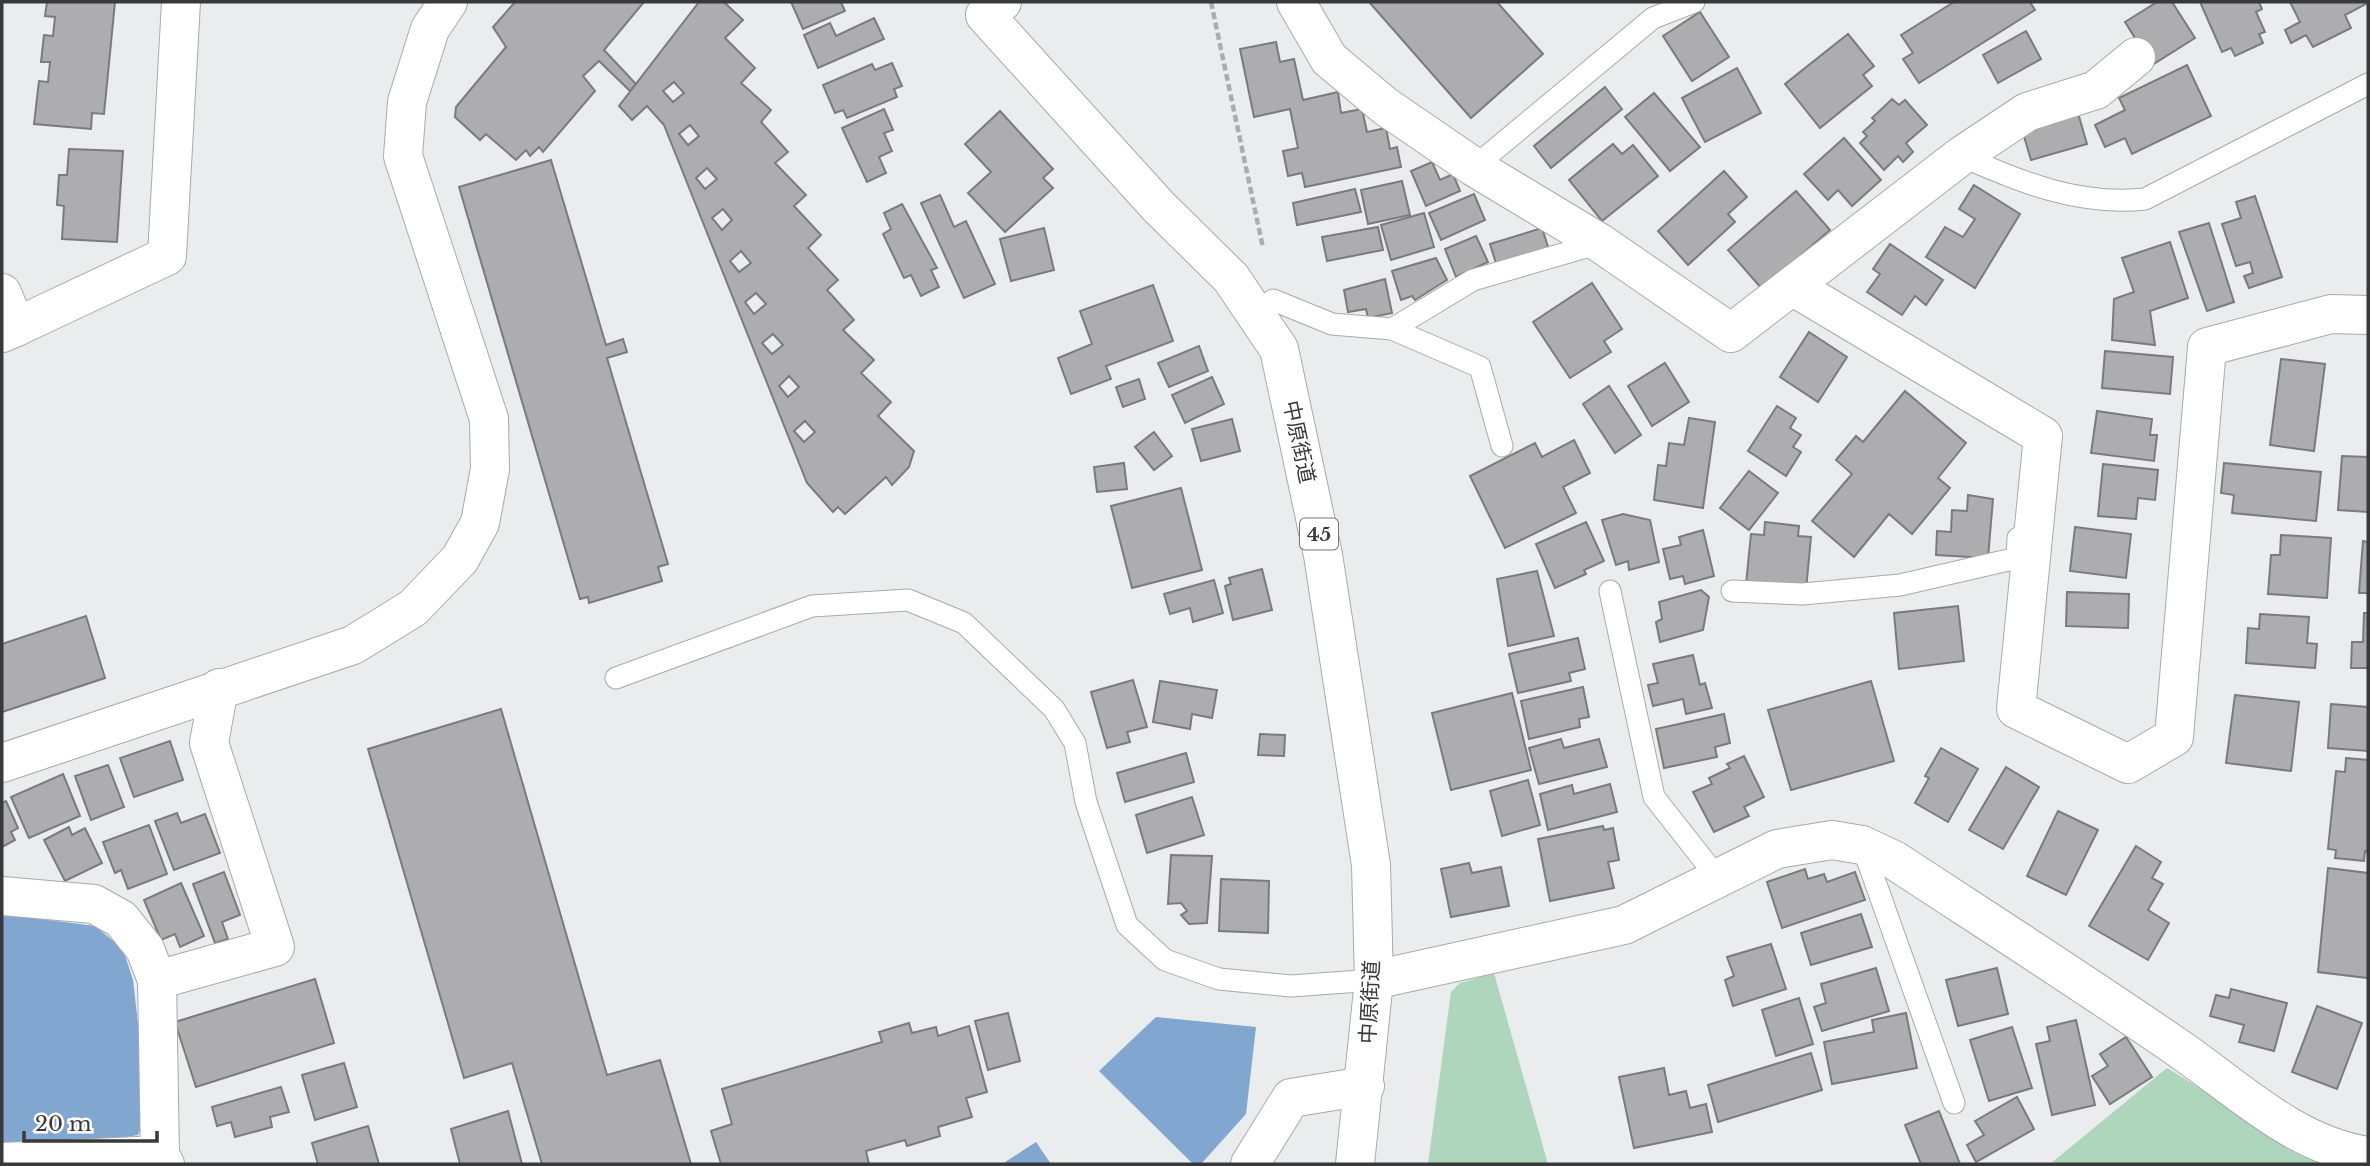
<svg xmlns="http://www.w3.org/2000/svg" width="2370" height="1166" font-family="'Libre Baskerville','Noto Sans JP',serif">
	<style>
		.green { fill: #add6bc }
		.water { fill: #81a6cf }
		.building { fill: #adacae; stroke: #7b7b7d; stroke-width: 2; fill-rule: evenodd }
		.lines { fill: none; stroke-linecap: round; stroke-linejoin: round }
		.service-casing { stroke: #a8a9ab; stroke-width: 23 }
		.minor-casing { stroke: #a8a9ab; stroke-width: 40 }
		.primary-casing { stroke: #a8a9ab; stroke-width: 40 }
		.path { stroke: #abacae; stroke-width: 4.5; stroke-dasharray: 7 3.5; stroke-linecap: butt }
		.service { stroke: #fff; stroke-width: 21 }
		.minor { stroke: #fff; stroke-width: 38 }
		.primary { stroke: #fff; stroke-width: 38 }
		.labels { text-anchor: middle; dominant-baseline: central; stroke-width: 5; stroke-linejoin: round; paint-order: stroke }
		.shield { fill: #fff; stroke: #747475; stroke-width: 2 }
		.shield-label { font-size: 19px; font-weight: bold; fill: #38393a }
		.street-label { font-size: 21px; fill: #38393a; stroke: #fff }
	</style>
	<rect width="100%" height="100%" fill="#eaecee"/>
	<g class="green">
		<polygon points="1494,973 1548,1164 1428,1164 1451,992 1460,983"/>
		<polygon points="2167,1068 2317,1160 2328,1164 2050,1164"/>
	</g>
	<g class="water">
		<polygon points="2,914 95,926 123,949 133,980 138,1024 145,1119 138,1135 75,1146 2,1150"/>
		<polygon points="1156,1017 1256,1027 1246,1114 1201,1164 1193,1164 1099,1071"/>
		<polygon points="1036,1142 1051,1164 1002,1164"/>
	</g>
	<g class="building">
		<polygon points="47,2 115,2 104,114 92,113 91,129 34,124 39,81 48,82 50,62 41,62 44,35 53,36 55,17 45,16"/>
		<polygon points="515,2 644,2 604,50 636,84 630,91 599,61 583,76 595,91 543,152 539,147 530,156 526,150 516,160 486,134 480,140 455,117 456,107 506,47 493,27"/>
		<path d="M699,2H724L743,20L725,38L755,68L741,83L771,110L761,122L788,152L775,163L806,195L794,206L821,235L808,248L838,280L827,290L854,320L843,330L874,360L861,373L891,402L878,416L914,451L909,467L892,485L886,477L845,514L838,507L833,512L807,483L664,125L647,106L632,120L619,106ZM674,82L684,93L673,102L663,91ZM690,125L699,136L688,145L679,134ZM707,168L717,179L705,189L696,178ZM723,209L732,220L722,230L712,218ZM741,251L751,263L739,272L730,261ZM756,293L766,304L754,314L745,302ZM773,334L783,345L772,354L762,343ZM789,376L799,387L788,397L779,386ZM805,421L815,432L804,442L794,431Z"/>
		<polygon points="791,2 841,2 845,11 803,29"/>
		<polygon points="1369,2 1497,2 1543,54 1471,118"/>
		<polygon points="1954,2 2030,2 2035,10 1919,83 1903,59 1913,53 1901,35"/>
		<polygon points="2157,2 2172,2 2195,38 2152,65 2125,22"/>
		<polygon points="2200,2 2259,2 2262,9 2256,12 2265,32 2259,34 2263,43 2235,56 2231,48 2222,52"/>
		<polygon points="2290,2 2368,2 2368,3 2345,15 2351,28 2313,47 2306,35 2291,43 2285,30 2300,22"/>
		<polygon points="1700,12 1729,57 1692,81 1663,36"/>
		<polygon points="874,18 884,39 818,68 804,35 830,23 836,36"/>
		<polygon points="2026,31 2041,59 1998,83 1983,55"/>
		<polygon points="1848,34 1874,66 1863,75 1872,86 1820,128 1785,84"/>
		<polygon points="1276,42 1280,62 1294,59 1303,100 1338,92 1341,113 1362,109 1367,132 1386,128 1390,149 1397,147 1401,167 1305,187 1302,173 1288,176 1283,151 1298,148 1290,109 1254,117 1240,49"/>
		<polygon points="892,63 902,86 894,89 897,97 847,118 843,110 835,113 823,85 872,64 875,70"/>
		<polygon points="2187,65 2211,116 2132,154 2125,138 2105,147 2095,125 2125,110 2119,98"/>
		<polygon points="1737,68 1761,113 1705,142 1682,98"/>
		<polygon points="1605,87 1622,109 1551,168 1534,146"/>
		<polygon points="1654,93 1700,147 1670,171 1625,117"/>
		<polygon points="1892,99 1899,105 1905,100 1927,125 1906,143 1913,152 1903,162 1898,156 1884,170 1860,143 1867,136 1863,132 1875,121 1872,118"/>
		<polygon points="2076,106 2087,144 2031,160 2020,123"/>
		<polygon points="884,109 893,130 884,133 892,151 879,157 886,173 867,182 842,128"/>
		<polygon points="1000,111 1053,169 1043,178 1053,188 1005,232 968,193 991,172 965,144"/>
		<polygon points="1844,138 1881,180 1852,206 1838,190 1828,200 1804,174"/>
		<polygon points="1613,144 1622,154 1633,145 1658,176 1602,221 1569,180"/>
		<polygon points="69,149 123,151 117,242 62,239 64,206 57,205 59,175 67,175"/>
		<polygon points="551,160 606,345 623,339 627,352 607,358 668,564 658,567 662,581 589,603 588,597 580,599 459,187"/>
		<polygon points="1432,162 1440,180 1453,174 1460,191 1426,206 1411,171"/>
		<polygon points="1724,171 1747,197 1728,214 1735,222 1688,265 1658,231"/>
		<polygon points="1402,181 1410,215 1368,224 1361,190"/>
		<polygon points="1974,185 2020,214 1975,288 1926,257 1945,227 1963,237 1975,219 1959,209"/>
		<polygon points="1355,189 1361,212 1297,225 1293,203"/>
		<polygon points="1796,191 1830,230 1762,289 1728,250"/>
		<polygon points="1474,194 1485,220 1441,240 1429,213"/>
		<polygon points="940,195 954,227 966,221 995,284 964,298 921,203"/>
		<polygon points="2255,196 2282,277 2249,288 2244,276 2253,273 2250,262 2236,266 2222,224 2241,218 2236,202"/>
		<polygon points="902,204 937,268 931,270 939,287 921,296 911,275 904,278 883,234 891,229 884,213"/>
		<polygon points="1424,213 1434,247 1391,260 1381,225"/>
		<polygon points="2209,223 2234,302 2207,311 2179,232"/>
		<polygon points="1378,227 1383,250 1327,261 1322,237"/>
		<polygon points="1044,228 1054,270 1011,281 1000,239"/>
		<polygon points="1542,228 1550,253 1498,270 1490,244"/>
		<polygon points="1476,236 1488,262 1456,277 1445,249"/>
		<polygon points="2170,242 2188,298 2150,311 2155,345 2112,340 2114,299 2134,292 2122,258"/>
		<polygon points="1890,244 1943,280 1926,305 1915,296 1902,315 1867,292 1880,274 1873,269"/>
		<polygon points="1436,258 1447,280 1415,300 1412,296 1401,300 1392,271"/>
		<polygon points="1385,279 1392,313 1368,318 1366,309 1348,312 1344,290"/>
		<polygon points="1592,283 1622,329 1604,341 1611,352 1570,378 1533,322"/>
		<polygon points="1153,285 1173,341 1106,366 1111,379 1071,394 1058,358 1092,344 1080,311"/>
		<polygon points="1809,332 1847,357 1818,402 1780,377"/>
		<polygon points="1199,346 1208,371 1169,387 1158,363"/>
		<polygon points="2105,351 2173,357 2170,394 2102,388"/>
		<polygon points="2281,359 2325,364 2314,451 2270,445"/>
		<polygon points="1665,363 1689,402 1652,426 1628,386"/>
		<polygon points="1212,377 1224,404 1185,423 1172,395"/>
		<polygon points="1139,379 1145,399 1123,407 1116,387"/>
		<polygon points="1609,386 1641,435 1615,453 1583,404"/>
		<polygon points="1905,391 1966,443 1938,478 1950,488 1912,534 1889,514 1854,557 1812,521 1852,474 1836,460 1856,436 1863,442"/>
		<polygon points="1777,406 1796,418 1790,428 1801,435 1793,447 1801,452 1786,476 1748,451"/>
		<polygon points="2097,411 2152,419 2150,435 2157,435 2154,461 2091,453"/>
		<polygon points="1689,418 1715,422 1703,508 1654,500 1658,465 1666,466 1669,443 1684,445"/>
		<polygon points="1232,419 1240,451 1201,461 1192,429"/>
		<polygon points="1154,432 1172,456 1154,470 1135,447"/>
		<polygon points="1574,440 1590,473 1563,487 1576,513 1505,548 1470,476 1535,443 1542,457"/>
		<polygon points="2342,456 2368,457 2368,512 2338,510"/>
		<polygon points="1124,463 1127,489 1097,492 1094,467"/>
		<polygon points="2224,463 2321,472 2316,521 2232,513 2234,495 2221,493"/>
		<polygon points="2103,464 2158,470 2155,500 2138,498 2136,519 2098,516"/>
		<polygon points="1749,471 1778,493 1749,530 1720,508"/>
		<polygon points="1181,488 1202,570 1132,588 1111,506"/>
		<polygon points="1968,495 1993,499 1988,558 1936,555 1937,531 1951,532 1952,510 1967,511"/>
		<polygon points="1623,514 1650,520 1659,562 1629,570 1628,561 1616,565 1602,520"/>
		<polygon points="1586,522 1604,561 1584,570 1586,574 1555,588 1536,544"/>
		<polygon points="1765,522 1799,526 1798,536 1811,537 1806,590 1746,584 1751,534 1764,535"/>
		<polygon points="2075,527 2131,534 2126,578 2070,571"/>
		<polygon points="1703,530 1714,576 1685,584 1683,576 1670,579 1663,549 1681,545 1679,537"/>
		<polygon points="2281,535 2331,538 2327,598 2268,594 2271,555 2280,555"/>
		<polygon points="2363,541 2368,542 2368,593 2359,593"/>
		<polygon points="1262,569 1272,610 1233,620 1225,586 1231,584 1229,578"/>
		<polygon points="1537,571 1554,636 1508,646 1497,579"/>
		<polygon points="1214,580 1223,613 1193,622 1190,608 1170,614 1164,594"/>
		<polygon points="1701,590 1709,597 1703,630 1660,642 1656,622 1662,619 1659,602"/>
		<polygon points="2067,592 2129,594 2128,628 2066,626"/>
		<polygon points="1958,606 1964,661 1899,669 1894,613"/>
		<polygon points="2364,613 2368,613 2368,668 2351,668 2352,642 2363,642"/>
		<polygon points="2260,614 2309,617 2307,643 2317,644 2315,668 2246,663 2248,628 2259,629"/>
		<polygon points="86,616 105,678 2,712 2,644"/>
		<polygon points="1578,638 1585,669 1569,673 1571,681 1518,693 1509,654"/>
		<polygon points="1693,655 1700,685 1705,683 1712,708 1686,714 1683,699 1653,706 1648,685 1658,683 1653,664"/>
		<polygon points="1133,680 1147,727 1127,732 1130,742 1107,748 1091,692"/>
		<polygon points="1160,681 1217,690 1212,718 1192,714 1190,729 1153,722"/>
		<polygon points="1871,681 1894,761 1791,790 1768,710"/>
		<polygon points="1583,687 1589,717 1579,719 1580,727 1529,739 1521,701"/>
		<polygon points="1512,693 1531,770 1451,790 1432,713"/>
		<polygon points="2235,695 2299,702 2291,771 2226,763"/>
		<polygon points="2331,704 2368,707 2368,751 2328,748"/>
		<polygon points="501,709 607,1075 660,1060 691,1164 542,1164 512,1063 464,1078 368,749"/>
		<polygon points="1724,714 1730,743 1715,747 1717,757 1664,768 1656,729"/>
		<polygon points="1260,734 1285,735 1284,756 1258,755"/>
		<polygon points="1561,739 1564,748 1599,739 1607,767 1539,784 1529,748"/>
		<polygon points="170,741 183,780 134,797 120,758"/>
		<polygon points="1941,748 1978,769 1948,822 1915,803 1929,778 1925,776"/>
		<polygon points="1186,753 1194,782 1125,802 1117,773"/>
		<polygon points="1744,756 1764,797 1744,807 1749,816 1714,832 1693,792 1712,784 1709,778 1730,768 1727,764"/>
		<polygon points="2346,758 2368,760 2368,852 2365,851 2364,861 2335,858 2336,850 2328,849 2336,771 2345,772"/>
		<polygon points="108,765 124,807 91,820 75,776"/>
		<polygon points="2006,767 2039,787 2003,849 1969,830"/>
		<polygon points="63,774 80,816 29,838 11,797"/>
		<polygon points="1528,780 1540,825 1502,836 1490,791"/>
		<polygon points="1610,784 1617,812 1548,830 1540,794 1572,785 1574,794"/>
		<polygon points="1192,797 1204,835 1147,853 1136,815"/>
		<polygon points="6,801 18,828 11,832 15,840 2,847 2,803"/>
		<polygon points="2058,811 2098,830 2066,895 2027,876"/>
		<polygon points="177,813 181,823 205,814 220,853 174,870 155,821"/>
		<polygon points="149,825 167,874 128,889 121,870 115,873 103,842"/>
		<polygon points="1603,826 1604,830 1613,828 1619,860 1608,862 1614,888 1550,901 1538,839"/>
		<polygon points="69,827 72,835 85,828 102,863 65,881 44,840"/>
		<polygon points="2136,846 2161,862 2152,878 2163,884 2148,910 2169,923 2148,960 2089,926"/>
		<polygon points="1171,855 1212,856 1207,923 1189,924 1181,915 1187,911 1181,903 1168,904"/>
		<polygon points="1469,863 1472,873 1501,867 1509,906 1451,917 1441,869"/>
		<polygon points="2328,868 2368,873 2368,978 2318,972"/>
		<polygon points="1805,869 1808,879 1824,874 1827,882 1855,872 1865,900 1782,928 1767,882"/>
		<polygon points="224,872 240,915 222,922 228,939 215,943 193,884"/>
		<polygon points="1221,879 1269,881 1268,933 1219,931"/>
		<polygon points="181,883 204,936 180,947 175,934 161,940 144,900"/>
		<polygon points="1861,914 1872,947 1811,965 1801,933"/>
		<polygon points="1771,944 1786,989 1733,1006 1725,980 1734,976 1727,957"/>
		<polygon points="1876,968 1889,1011 1822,1031 1814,1007 1826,1003 1821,984"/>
		<polygon points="1997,968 2008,1014 1958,1026 1946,980"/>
		<polygon points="315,979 334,1043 196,1087 175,1022"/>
		<polygon points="2231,989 2287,1003 2274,1051 2239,1042 2244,1025 2210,1016 2216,995 2229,998"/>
		<polygon points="1799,998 1813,1044 1776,1056 1762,1010"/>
		<polygon points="2317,1006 2362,1023 2337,1089 2292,1072"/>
		<polygon points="1008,1013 1020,1061 988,1070 975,1021"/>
		<polygon points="1906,1013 1917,1068 1832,1084 1824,1042 1874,1032 1872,1020"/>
		<polygon points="2076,1020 2095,1105 2052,1115 2036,1044 2050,1041 2047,1027"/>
		<polygon points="909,1023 912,1033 936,1027 938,1036 969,1026 987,1092 966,1098 972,1117 938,1127 940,1136 907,1146 905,1140 866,1151 869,1164 721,1164 711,1131 732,1124 722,1089 882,1042 879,1032"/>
		<polygon points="2012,1027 2032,1088 1989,1101 1970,1040"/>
		<polygon points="2126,1037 2152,1077 2110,1104 2092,1076 2108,1066 2100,1054"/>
		<polygon points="1811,1053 1822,1090 1718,1122 1708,1085"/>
		<polygon points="344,1063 357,1107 315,1120 302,1075"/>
		<polygon points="1664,1068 1669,1095 1686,1091 1690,1108 1706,1104 1712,1132 1634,1148 1619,1077"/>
		<polygon points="281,1087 289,1112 270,1117 272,1127 235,1137 231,1122 217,1126 212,1107"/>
		<polygon points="2017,1097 2034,1129 1976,1162 1967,1145 1984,1135 1975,1121"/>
		<polygon points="508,1111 522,1164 460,1164 451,1129"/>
		<polygon points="1939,1111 1960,1164 1921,1164 1905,1125"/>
		<polygon points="368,1126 379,1164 318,1164 312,1143"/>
	</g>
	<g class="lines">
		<g class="service-casing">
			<g id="service">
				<path d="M1961,156C2022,182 2077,206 2145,199L2368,84"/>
				<polyline points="1474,167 1653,18 1694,2"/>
				<polyline points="1273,300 1332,324 1392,329 1480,367 1502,446"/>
				<polyline points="1392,329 1473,280 1600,243"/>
				<polyline points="1610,591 1654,797 1717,877"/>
				<polyline points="1732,591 1803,594 1900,585 2017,558 2018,538"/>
				<polyline points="616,678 812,606 908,600 964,623 1054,709 1075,743 1086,802 1127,925 1165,960 1219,979 1291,986 1374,980"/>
				<polyline points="1862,845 1954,1103"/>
			</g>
		</g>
		<g class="minor-casing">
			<g id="minor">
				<polyline points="1296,2 1329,59 1385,106 1474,167 1600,243 1731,333 1961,156 2027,112 2096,90 2136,57"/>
				<polyline points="1792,286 2043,436 2016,709 2128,764 2174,737 2207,347 2331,314 2368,315"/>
				<polyline points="2,293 16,327 2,333"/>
				<polyline points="16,327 167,256 181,2"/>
				<polyline points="2,763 353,645 413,608 460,559 480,523 490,469 489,419 403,156 407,102 430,29 448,2"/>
				<polyline points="2,896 94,904 121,919 145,949 157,980 160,1155"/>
				<polyline points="157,980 275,947 209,743 219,688"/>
				<path d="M1374,980L1624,925L1777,849L1832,840L1862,845L1894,860C1990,923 2087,985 2181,1050C2240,1091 2295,1145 2368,1156"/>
				<polyline points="2,1162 160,1155 165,1164"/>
				<polyline points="1250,1164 1291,1098 1365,1086"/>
			</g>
		</g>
		<g class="primary-casing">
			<polyline id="primary" points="1002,2 985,15 1158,206 1231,278 1279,349 1323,555 1371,865 1374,980 1355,1164"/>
		</g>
		<polyline class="path" points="1211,2 1263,248"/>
		<use href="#service" class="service"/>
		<use href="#minor" class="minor"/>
		<use href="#primary" class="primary"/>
	</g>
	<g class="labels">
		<rect class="shield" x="1300" y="518.5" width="38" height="31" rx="5"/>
		<g class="shield-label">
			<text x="1319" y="534">45</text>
		</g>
		<g class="street-label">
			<text transform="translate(1299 442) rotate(78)">中原街道</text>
			<text transform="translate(1370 1002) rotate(-87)">中原街道</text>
		</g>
	</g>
	<rect width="2370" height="1166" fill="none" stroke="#38393a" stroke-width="7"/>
	<path d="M24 1131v10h133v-10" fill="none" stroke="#38393a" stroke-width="3.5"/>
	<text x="35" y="1131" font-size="21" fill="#38393a" stroke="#ffffff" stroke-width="5" paint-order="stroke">20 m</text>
</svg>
